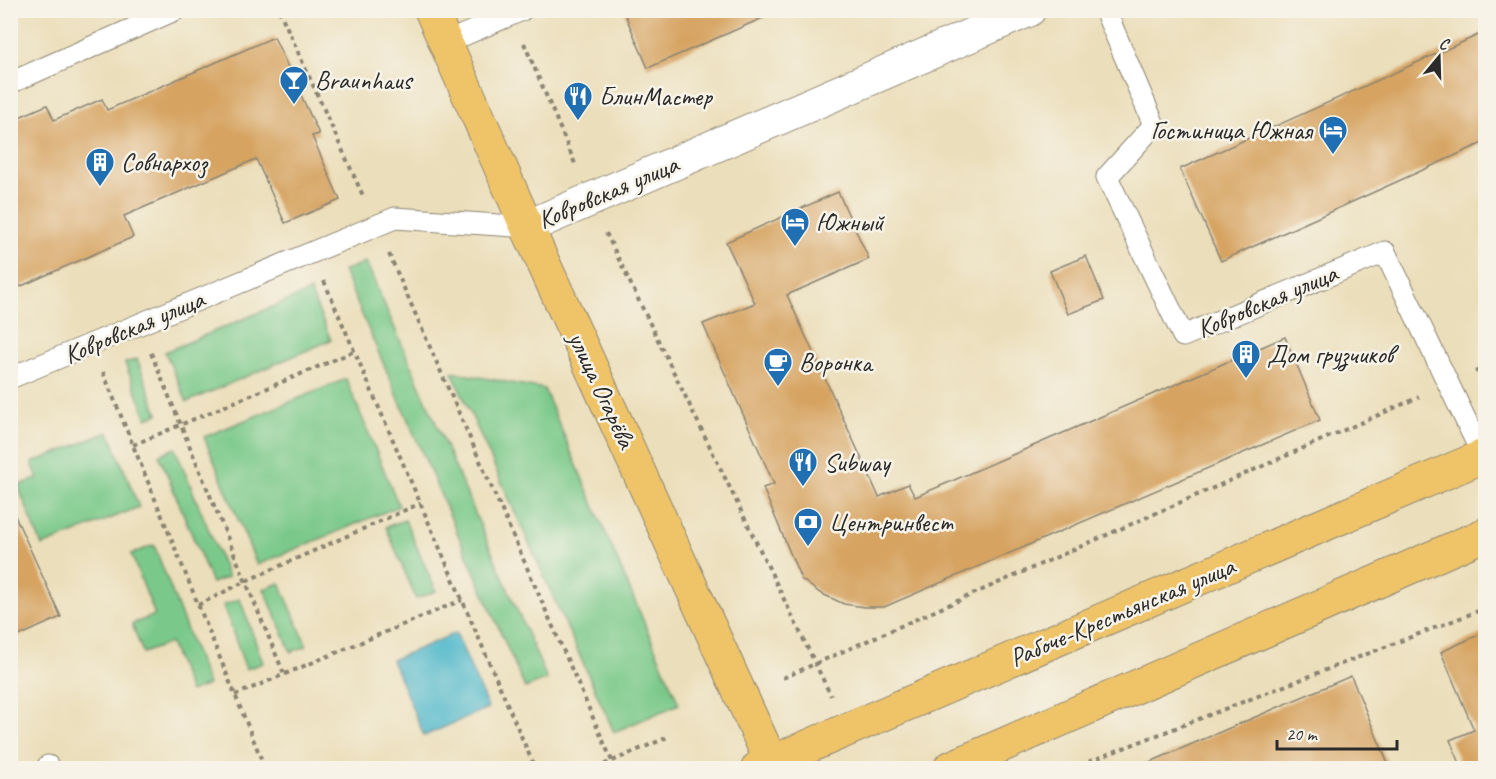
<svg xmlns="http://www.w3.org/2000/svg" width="1496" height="779" font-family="Caveat,sans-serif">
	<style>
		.green { fill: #7ac98a; stroke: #527a5a; stroke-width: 1.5 }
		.water { fill: #4db7ca; stroke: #3c717a; stroke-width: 1.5 }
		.building { fill: #d6a360 }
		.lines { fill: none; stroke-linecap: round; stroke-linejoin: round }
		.lane-casing { stroke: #8b8472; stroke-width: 23 }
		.street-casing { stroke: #8b8472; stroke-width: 35 }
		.primary-casing { stroke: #8b8472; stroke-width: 35 }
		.path { stroke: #8b8472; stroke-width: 4; stroke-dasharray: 4.5 4.5; stroke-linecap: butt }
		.lane { stroke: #fff; stroke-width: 21 }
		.street { stroke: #fff; stroke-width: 33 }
		.primary { stroke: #efc469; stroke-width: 33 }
		.labels { text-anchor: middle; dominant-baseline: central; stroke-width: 5; stroke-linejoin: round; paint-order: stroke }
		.poi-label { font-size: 26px; fill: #2b2b2b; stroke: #f7f3e8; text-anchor: start }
		.street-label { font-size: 26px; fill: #2b2b2b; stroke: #f7f3e8 }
	</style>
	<rect width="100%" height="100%" fill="#f7f3e8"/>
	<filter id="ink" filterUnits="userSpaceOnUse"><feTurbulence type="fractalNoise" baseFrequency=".0167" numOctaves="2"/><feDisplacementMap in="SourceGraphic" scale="12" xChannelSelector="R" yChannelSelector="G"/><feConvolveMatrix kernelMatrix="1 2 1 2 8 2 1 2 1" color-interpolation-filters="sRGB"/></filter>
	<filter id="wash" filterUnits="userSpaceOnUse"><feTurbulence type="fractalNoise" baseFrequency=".008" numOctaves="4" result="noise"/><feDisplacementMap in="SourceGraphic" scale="24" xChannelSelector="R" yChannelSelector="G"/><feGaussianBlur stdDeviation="1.35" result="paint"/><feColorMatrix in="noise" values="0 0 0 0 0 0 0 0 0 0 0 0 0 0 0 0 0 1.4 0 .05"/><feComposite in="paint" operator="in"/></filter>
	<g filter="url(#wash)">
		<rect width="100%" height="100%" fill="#ebdeba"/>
		<g class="green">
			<polygon points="366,262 547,679 525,688 343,271"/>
			<polygon points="310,291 331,340 187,402 165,352"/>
			<polygon points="137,359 158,414 147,418 125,363"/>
			<polygon points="452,372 544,389 679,704 614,732"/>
			<polygon points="346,379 399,506 257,565 204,437"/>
			<polygon points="109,432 139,507 42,546 18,486 38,478 32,463"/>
			<polygon points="175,448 228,577 212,583 159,455"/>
			<polygon points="405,520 436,591 416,599 386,527"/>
			<polygon points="154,545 208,685 190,692 170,643 143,653 132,624 155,615 131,554"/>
			<polygon points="280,583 307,646 291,652 264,589"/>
			<polygon points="240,599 263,663 246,669 223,605"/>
		</g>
		<polygon class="water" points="456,633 488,708 424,736 392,660"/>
		<g id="blocks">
			<g class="building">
				<polygon points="623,10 781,10 648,68"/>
				<polygon points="1485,32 1485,142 1221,261 1180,169"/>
				<polygon points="274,37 319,134 312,136 340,200 285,223 256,159 124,216 133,237 10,291 10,121 47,105 54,120 102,99 107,110"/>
				<polygon points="838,192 869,259 787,295 879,497 908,484 915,497 1285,337 1320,420 884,607 865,607 844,604 820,593 801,579 763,488 774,484 703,324 755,303 726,242"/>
				<polygon points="1086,256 1104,300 1068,314 1050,271"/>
				<polygon points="10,505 61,617 10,640"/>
				<polygon points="1485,632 1485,768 1462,768 1450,740 1474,730 1441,652"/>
				<polygon points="1351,676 1390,768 1136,768"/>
			</g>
		</g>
	</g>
	<g filter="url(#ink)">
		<use href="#blocks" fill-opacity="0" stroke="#8b8472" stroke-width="1.5"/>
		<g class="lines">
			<g class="lane-casing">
				<g id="lane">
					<polyline points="1105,10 1154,125 1107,177 1183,336 1385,252 1483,456"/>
					<polyline points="445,43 522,10"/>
					<polyline points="10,83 175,10"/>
					<polyline points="10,378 395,218 527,227"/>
					<polyline points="48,766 49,768"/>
				</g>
			</g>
			<g class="street-casing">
				<polyline id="street" points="527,227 1029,10"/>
			</g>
			<g class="primary-casing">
				<g id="primary">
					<polyline points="431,10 527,227 774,768"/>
					<polyline points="758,768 1486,455"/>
					<polyline points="950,768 1486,534"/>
				</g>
			</g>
			<g class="path">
				<polyline points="279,10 364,198"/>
				<polyline points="524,43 576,166"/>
				<polyline points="606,233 831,696"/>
				<polyline points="389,254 612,761"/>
				<polyline points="324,281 535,768"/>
				<polyline points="151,353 284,674"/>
				<polyline points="103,372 265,768"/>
				<polyline points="1475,372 1486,367"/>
				<polyline points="133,445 355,351"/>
				<polyline points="198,605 246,581 421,503"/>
				<polyline points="783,678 1419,397"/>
				<polyline points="235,695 462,600"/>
				<polyline points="596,768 668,737"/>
				<polyline points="1072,768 1486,608"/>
			</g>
			<use href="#lane" class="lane"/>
			<use href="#street" class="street"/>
			<use href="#primary" class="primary"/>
		</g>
	</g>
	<defs>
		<g id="bar-pin" transform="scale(1.5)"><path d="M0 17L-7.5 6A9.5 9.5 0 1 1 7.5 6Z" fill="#1f6fb2" stroke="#f7f3e8"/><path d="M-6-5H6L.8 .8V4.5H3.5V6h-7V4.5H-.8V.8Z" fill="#fff"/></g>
		<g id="restaurant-pin" transform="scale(1.5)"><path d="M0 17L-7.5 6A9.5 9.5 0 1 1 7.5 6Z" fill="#1f6fb2" stroke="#f7f3e8"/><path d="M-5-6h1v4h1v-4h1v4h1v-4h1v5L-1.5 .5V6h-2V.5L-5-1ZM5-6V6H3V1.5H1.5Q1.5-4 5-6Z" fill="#fff"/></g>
		<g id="hotel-pin" transform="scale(1.5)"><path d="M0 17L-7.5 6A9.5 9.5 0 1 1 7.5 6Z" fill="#1f6fb2" stroke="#f7f3e8"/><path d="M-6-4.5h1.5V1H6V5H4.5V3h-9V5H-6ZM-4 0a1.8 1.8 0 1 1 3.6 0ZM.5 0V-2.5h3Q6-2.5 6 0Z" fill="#fff"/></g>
		<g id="building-pin" transform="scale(1.5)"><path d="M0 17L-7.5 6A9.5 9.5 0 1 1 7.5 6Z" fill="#1f6fb2" stroke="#f7f3e8"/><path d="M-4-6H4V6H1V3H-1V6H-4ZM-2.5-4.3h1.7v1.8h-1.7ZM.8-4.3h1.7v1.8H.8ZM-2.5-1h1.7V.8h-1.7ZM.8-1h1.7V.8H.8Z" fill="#fff"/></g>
		<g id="cafe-pin" transform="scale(1.5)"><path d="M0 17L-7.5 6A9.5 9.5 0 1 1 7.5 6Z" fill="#1f6fb2" stroke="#f7f3e8"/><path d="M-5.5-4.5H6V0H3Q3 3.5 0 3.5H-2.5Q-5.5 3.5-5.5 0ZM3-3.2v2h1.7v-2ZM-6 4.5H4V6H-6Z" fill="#fff"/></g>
		<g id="bank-pin" transform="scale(1.5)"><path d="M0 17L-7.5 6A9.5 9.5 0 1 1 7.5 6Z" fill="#1f6fb2" stroke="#f7f3e8"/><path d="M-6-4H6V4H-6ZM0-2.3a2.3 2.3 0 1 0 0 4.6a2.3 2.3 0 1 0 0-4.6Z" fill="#fff"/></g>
	</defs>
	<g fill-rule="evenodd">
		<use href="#bar-pin" x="294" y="80"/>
		<use href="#restaurant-pin" x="578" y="96"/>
		<use href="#hotel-pin" x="1333" y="130"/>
		<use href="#building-pin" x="100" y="162"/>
		<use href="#hotel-pin" x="795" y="222"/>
		<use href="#building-pin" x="1246" y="354"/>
		<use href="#cafe-pin" x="778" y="362"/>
		<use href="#restaurant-pin" x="803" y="462"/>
		<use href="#bank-pin" x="808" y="522"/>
	</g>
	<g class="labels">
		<g class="poi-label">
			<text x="315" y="80">Braunhaus</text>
			<text x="599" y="96">БлинМастер</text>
			<text x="1312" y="130" text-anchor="end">Гостиница Южная</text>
			<text x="121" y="162">Совнархоз</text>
			<text x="816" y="222">Южный</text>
			<text x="1267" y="354">Дом грузчиков</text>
			<text x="799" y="362">Воронка</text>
			<text x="824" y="462">Subway</text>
			<text x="829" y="522">Центринвест</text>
		</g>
		<g class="street-label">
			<text transform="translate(608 192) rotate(-23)">Ковровская улица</text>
			<text transform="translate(1267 301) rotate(-23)">Ковровская улица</text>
			<text transform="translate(134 327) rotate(-23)">Ковровская улица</text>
			<text transform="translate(602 390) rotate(65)">улица Огарёва</text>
			<text transform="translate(1122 612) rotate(-23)">Рабоче-Крестьянская улица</text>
		</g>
	</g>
	<rect width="1496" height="779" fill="none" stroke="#f7f3e8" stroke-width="36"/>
	<g transform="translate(1439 57) rotate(19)" stroke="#f7f3e8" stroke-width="4.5" paint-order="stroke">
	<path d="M0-4.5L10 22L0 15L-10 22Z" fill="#2b2b2b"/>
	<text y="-9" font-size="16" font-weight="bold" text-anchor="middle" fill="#2b2b2b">С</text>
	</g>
	<path d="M1277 740v9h120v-9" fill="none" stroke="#2b2b2b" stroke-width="3"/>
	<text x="1286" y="740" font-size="18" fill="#2b2b2b" stroke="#f7f3e8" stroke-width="4.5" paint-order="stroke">20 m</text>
</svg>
